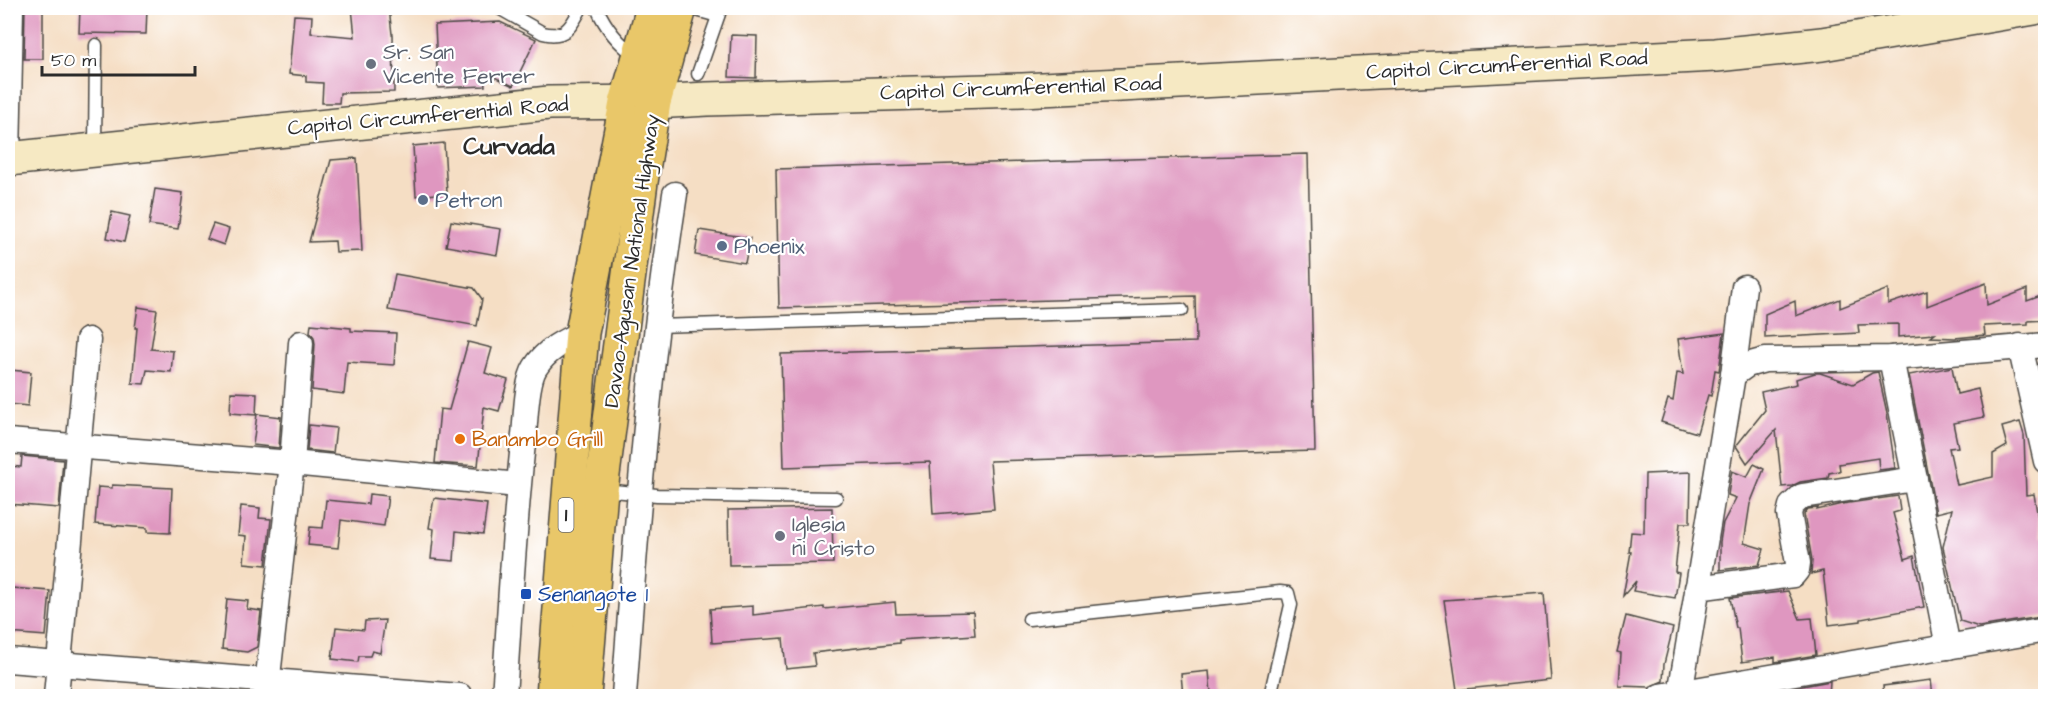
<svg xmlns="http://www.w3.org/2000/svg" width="2053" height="704" font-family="'Architects Daughter',sans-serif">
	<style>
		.building { fill: #df97c0 }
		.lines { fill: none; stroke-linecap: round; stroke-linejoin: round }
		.lane-casing { stroke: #494642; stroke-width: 15 }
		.street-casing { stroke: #494642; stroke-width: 27 }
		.secondary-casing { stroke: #494642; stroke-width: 36 }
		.highway-casing { stroke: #494642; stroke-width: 36 }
		.lane { stroke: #fff; stroke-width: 12 }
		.street { stroke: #fff; stroke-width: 24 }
		.secondary { stroke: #f6e9c3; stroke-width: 33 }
		.highway { stroke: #e9c769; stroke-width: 33 }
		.worship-dot { fill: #6b7280; stroke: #fff; stroke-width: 2 }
		.service-dot { fill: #5c6f8a; stroke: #fff; stroke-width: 2 }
		.food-dot { fill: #e8710a; stroke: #fff; stroke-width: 2 }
		.transit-dot { fill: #1a4fb4; stroke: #fff; stroke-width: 2 }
		.labels { text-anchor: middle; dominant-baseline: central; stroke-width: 4.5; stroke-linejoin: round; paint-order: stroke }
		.shield { fill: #fff; stroke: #6b6b6b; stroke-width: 1.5 }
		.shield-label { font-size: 20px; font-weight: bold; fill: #2b2b2b }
		.worship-label { font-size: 21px; fill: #5b616d; stroke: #fff; text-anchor: start }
		.street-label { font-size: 21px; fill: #2b2b2b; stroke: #fff }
		.service-label { font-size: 21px; fill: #4e5e75; stroke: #fff; text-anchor: start }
		.food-label { font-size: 21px; fill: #c56008; stroke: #fff; text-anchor: start }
		.transit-label { font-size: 21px; fill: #164399; stroke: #fff; text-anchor: start }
		.quarter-label { font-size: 24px; font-weight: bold; fill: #2b2b2b; stroke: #fff }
	</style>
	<rect width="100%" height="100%" fill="#fff"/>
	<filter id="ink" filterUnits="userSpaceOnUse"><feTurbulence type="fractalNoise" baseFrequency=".0167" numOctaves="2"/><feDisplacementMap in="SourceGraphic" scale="12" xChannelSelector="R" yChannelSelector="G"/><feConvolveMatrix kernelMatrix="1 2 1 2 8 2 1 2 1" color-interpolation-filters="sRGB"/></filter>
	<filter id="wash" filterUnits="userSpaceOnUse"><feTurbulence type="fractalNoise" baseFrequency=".008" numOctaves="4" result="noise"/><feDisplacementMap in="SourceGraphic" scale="24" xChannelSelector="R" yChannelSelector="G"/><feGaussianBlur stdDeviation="1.35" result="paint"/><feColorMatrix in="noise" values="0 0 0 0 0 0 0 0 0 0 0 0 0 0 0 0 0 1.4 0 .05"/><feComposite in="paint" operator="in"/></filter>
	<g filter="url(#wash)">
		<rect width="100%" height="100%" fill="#f5dec4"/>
		<g id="blocks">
			<g class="building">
				<polygon points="25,8 43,8 43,59 24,59"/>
				<polygon points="80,8 147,8 146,34 79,33"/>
				<polygon points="352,8 389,8 392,34 393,34 394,92 340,93 339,103 322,103 323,83 306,82 306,76 289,74 294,15 312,16 311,33 355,37"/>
				<polygon points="500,22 536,39 513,86 484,72 485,86 438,88 435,25"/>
				<polygon points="731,35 757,36 756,78 729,77"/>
				<polygon points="444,143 447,193 416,196 413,146"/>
				<polygon points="1308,154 1315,451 990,461 994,509 933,514 930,462 784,467 781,354 1196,342 1195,296 779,308 776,169"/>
				<polygon points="357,158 362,251 336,252 335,241 309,242 331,160"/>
				<polygon points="155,189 183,193 178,229 149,225"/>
				<polygon points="112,212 130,216 124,242 107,238"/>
				<polygon points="451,221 501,229 497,255 446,246"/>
				<polygon points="213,224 229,229 224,245 207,239"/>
				<polygon points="699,230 750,238 745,263 695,255"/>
				<polygon points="395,274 474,288 482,299 477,326 388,310"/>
				<polygon points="1986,283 1987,305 2027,289 2027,301 2046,294 2046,320 2028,321 2028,324 1984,326 1985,335 1955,338 1931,337 1935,334 1898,337 1898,324 1858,325 1859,333 1765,338 1765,314 1795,301 1796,316 1840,299 1840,308 1888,289 1888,304 1927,291 1927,306"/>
				<polygon points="138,307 157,310 151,349 173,351 171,372 147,370 144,384 132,383 137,328 135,328"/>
				<polygon points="311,324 351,328 351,331 396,333 394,365 347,362 344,394 312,390 315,344 314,337 310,332"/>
				<polygon points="1724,333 1719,371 1715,370 1711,396 1708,395 1697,433 1661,422 1668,399 1673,401 1677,373 1683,374 1678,339"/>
				<polygon points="468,342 492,348 485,373 508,380 499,411 484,407 478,466 435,463 440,409 449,410"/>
				<polygon points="1952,367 1957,394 1978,389 1984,417 1953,423 1958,447 1949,448 1957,485 1993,477 1993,454 2007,446 2002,427 2020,422 2024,435 2026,495 2034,494 2041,537 2046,537 2046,616 1979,627 1960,621 1943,547 1952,509 1936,513 1909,375"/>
				<polygon points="10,370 31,372 28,406 8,404"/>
				<polygon points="1878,372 1887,413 1895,468 1879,470 1878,458 1839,464 1840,471 1829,473 1828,478 1800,482 1792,486 1782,487 1776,430 1747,463 1736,446 1765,410 1761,392 1797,384 1796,379 1815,373 1820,373 1853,384 1872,373"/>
				<polygon points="231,392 257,393 256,415 230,413"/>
				<polygon points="257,414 281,417 279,448 253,445"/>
				<polygon points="309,425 336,428 333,453 307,450"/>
				<polygon points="22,456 63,460 59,508 8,504 8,466 21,467"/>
				<polygon points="1754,464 1764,469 1750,504 1744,543 1764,549 1759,565 1720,570 1720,542 1723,523 1736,498 1728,495 1731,475 1732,471 1747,477"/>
				<polygon points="1691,472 1690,523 1680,523 1675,572 1679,573 1675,598 1633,591 1636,581 1623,596 1631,552 1629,552 1631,532 1644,533 1645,474"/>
				<polygon points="112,485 172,488 170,533 147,532 147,528 95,524 98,487 112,488"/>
				<polygon points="369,494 388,496 384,526 341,520 338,548 308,545 310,527 323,528 326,500 368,504"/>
				<polygon points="1898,496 1900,511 1893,513 1905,559 1914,556 1924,607 1861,619 1861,621 1829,625 1823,571 1811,574 1812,560 1804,514 1808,509 1818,508 1817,510 1842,504"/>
				<polygon points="434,498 487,504 483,534 456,531 454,561 431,559 434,529 429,528"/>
				<polygon points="241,506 260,508 259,518 271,519 266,565 244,563 246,536 238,535"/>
				<polygon points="832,508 833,563 729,565 728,510"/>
				<polygon points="12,588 50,591 46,636 8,633 8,597"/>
				<polygon points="1788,591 1800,619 1812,618 1816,655 1775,662 1775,657 1742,662 1738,628 1736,628 1730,598"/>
				<polygon points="1544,593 1551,680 1457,690 1444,600"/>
				<polygon points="227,599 248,601 247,609 261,611 257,647 247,652 222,649"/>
				<polygon points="895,602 896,614 973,612 975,635 899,640 899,643 813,653 815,666 786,669 783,638 712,643 710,609 753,606 753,615 824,607 824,609"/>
				<polygon points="1626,616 1673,628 1664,664 1663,681 1649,687 1619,686 1621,653 1617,652"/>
				<polygon points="385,620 380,653 372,651 370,656 359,656 358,662 332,659 336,627 364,630 365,621"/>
				<polygon points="1209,671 1211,693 1199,694 1199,696 1183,696 1181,674"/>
				<polygon points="1931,680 1933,696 1884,696 1883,686"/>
				<polygon points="1830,681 1829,696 1792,696 1792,688"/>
			</g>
		</g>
	</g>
	<g filter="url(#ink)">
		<use href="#blocks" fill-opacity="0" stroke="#494642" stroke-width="1.5"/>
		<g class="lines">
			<g class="lane-casing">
				<g id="lane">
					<path d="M499,8L543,33C566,39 572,25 581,8"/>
					<path d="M597,8C606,29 619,44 637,57"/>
					<polyline points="689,8 718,16"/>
					<polyline points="698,74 721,8"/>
					<polyline points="95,148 96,45"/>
					<polyline points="657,326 1182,310"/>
					<polyline points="602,490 657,495 836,498"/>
					<polyline points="1029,619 1280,592 1288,593 1291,605 1270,696"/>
				</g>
			</g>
			<g class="street-casing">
				<g id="street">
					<polyline points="8,159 11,8"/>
					<polyline points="2020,346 2046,461"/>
					<polyline points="1891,358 1948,647"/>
					<polyline points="1733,375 1747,365 1765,360 1891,358 2046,345"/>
					<polyline points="8,441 292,463 518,485"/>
					<polyline points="1697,588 1793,575 1797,570 1798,563 1789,514 1791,506 1802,496 1915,479"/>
					<polyline points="8,660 460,696"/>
					<polyline points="266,694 292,463 301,343"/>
					<polyline points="1680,694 1733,375 1744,287"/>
					<polyline points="56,696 88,340"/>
					<path d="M504,696C510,609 514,522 524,435C526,417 526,383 535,368C546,350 564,341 582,333"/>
					<path d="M624,696C636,529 649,361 675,194"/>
					<polyline points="1660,696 2046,630"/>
				</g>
			</g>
			<g class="secondary-casing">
				<polyline id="secondary" points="8,159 549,103 654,102 707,99 1022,90 1716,55 1822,44 2034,8"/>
			</g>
			<g class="highway-casing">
				<g id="highway">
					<polyline points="553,696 582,333 626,103 653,8"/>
					<polyline points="584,696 601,490 641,182 654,102 680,8"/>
				</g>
			</g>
			<use href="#lane" class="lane"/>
			<use href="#street" class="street"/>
			<use href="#secondary" class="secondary"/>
			<use href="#highway" class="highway"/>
		</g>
	</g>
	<g class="worship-dot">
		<circle cx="371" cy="64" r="6"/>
		<circle cx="780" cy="536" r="6"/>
	</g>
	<g class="service-dot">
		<circle cx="423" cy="200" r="6"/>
		<circle cx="722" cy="246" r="6"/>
	</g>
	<circle class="food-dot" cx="460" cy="439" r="6"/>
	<rect class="transit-dot" x="520" y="588" width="12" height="12" rx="3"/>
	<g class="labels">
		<rect class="shield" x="558.5" y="498" width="15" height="34" rx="4.5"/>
		<g class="shield-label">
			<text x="566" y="515">1</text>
		</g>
		<g class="worship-label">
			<text x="383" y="52">Sr. San<tspan x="383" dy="24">Vicente Ferrer</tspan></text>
			<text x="792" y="524">Iglesia<tspan x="792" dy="24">ni Cristo</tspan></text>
		</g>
		<g class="street-label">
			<text transform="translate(1507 65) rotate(-3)">Capitol Circumferential Road</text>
			<text transform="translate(1021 88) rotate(-2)">Capitol Circumferential Road</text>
			<text transform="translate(428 116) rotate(-5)">Capitol Circumferential Road</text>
			<text transform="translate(632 261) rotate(-82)">Davao-Agusan National Highway</text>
		</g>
		<g class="service-label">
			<text x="435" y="200">Petron</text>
			<text x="734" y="246">Phoenix</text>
		</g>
		<g class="food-label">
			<text x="472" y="439">Banambo Grill</text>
		</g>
		<g class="transit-label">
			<text x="538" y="594">Senangote 1</text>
		</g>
		<g class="quarter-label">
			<text x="509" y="147">Curvada</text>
		</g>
	</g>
	<rect width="2053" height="704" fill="none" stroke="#fff" stroke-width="30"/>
	<path d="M42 66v9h153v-9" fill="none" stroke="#2b2b2b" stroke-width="3"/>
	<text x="51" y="66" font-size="18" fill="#2b2b2b" stroke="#ffffff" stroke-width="4.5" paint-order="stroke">50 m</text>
</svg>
